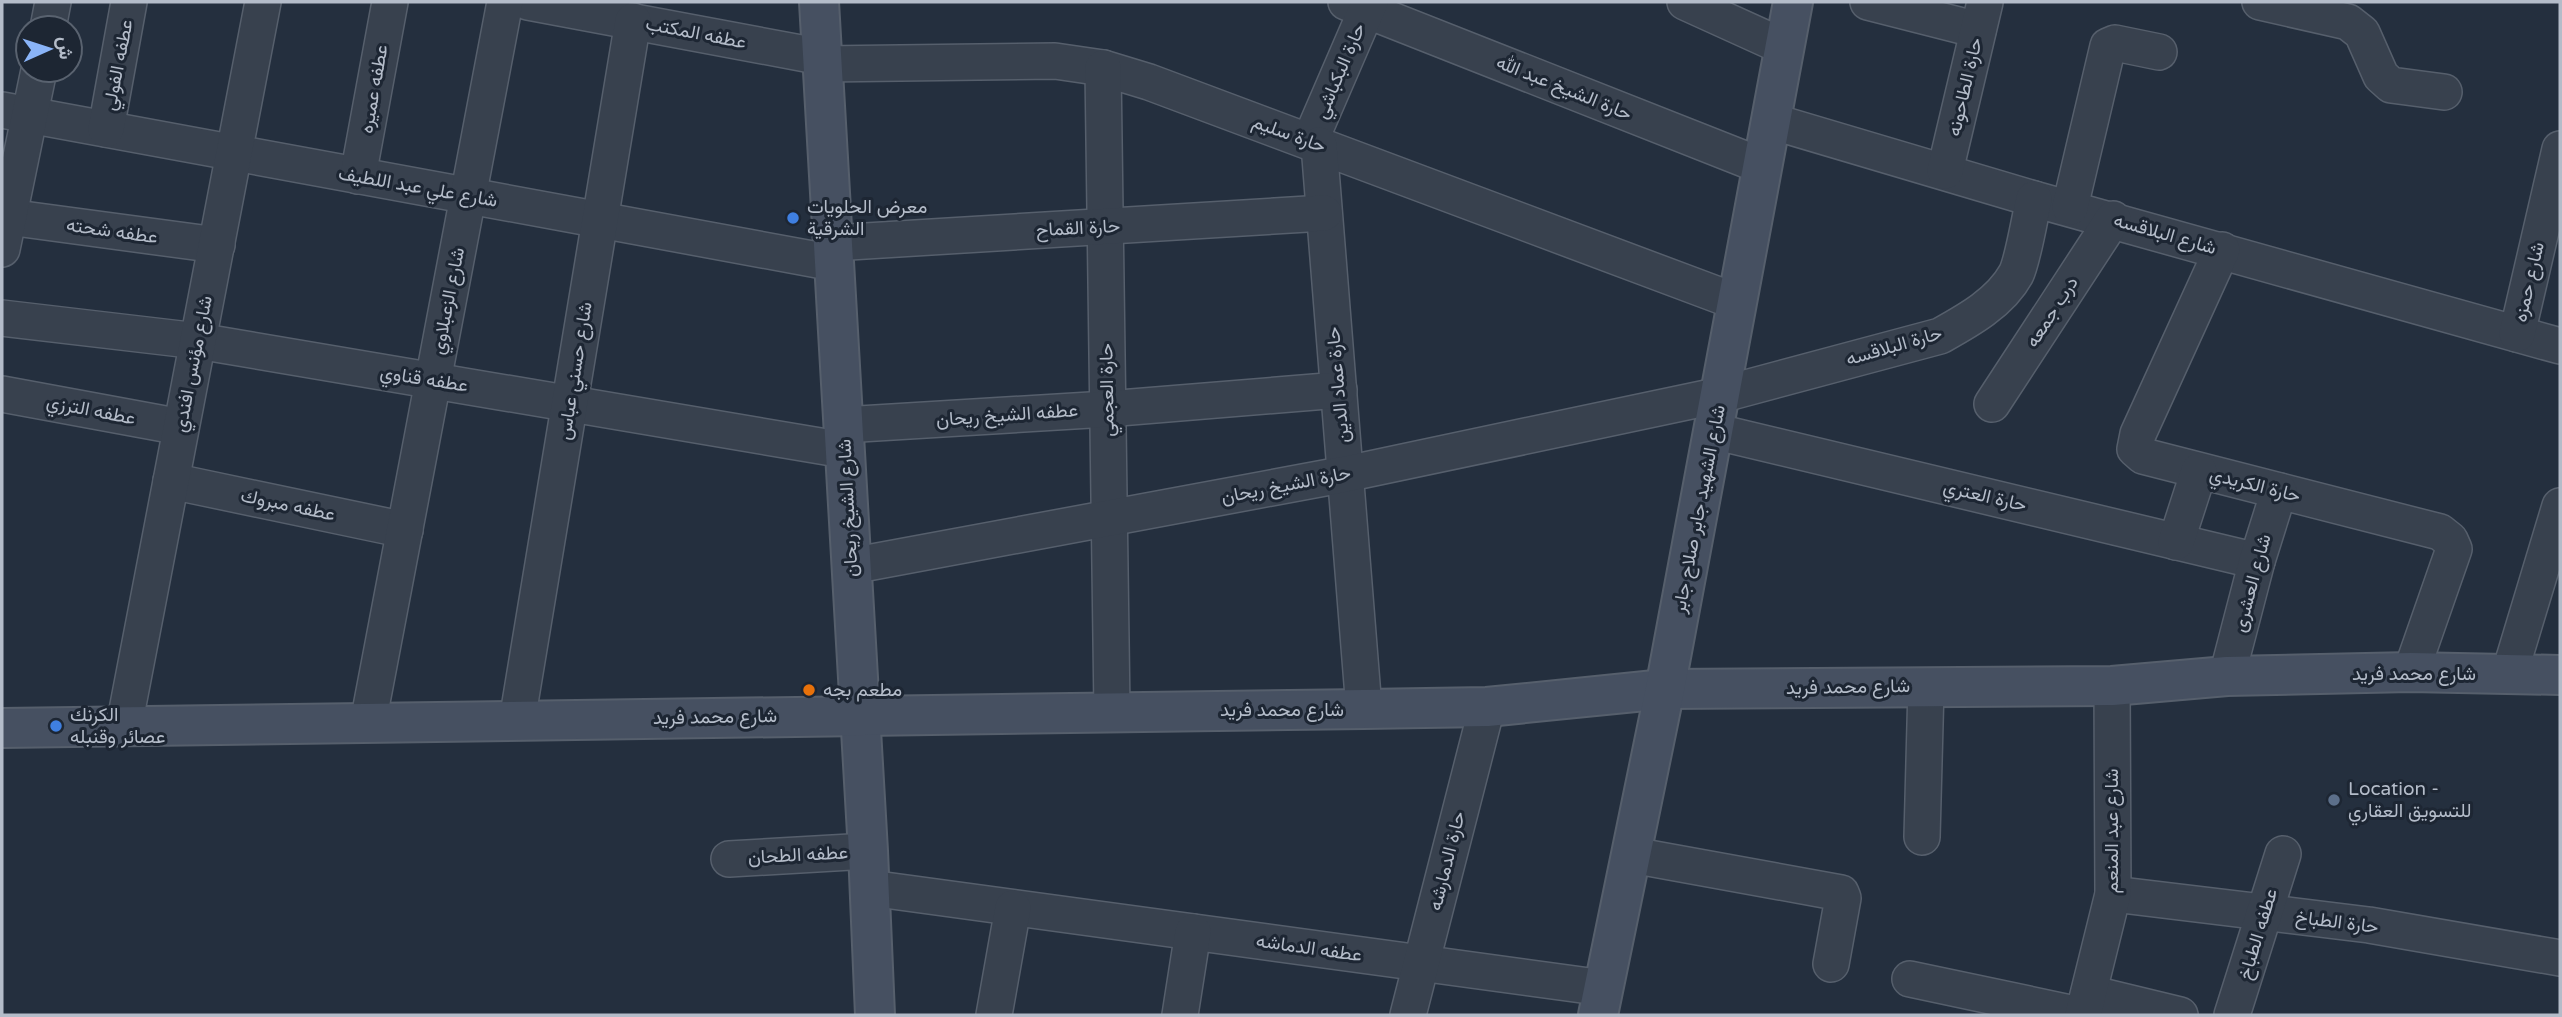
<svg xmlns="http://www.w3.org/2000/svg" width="2562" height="1017" font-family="'Varela Round',Vazirmatn,sans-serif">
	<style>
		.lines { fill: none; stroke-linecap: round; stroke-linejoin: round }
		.street-casing { stroke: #565f6c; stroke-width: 38 }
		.secondary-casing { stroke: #565f6c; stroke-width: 42 }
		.street { stroke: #38414e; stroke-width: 35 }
		.secondary { stroke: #465061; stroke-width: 38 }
		.shop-dot { fill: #3f7fe0; stroke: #1d2633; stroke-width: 2.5 }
		.food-dot { fill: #e8710a; stroke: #1d2633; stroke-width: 2.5 }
		.service-dot { fill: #5c6f8a; stroke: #1d2633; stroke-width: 2.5 }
		.labels { text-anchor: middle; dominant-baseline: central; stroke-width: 6; stroke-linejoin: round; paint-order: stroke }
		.street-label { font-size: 19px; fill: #b4bcc9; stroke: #1d2633 }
		.poi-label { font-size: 19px; fill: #b4bcc9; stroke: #1d2633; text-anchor: start }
	</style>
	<rect width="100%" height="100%" fill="#242f3e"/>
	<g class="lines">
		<g class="street-casing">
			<g id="street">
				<polyline points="528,2 822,57"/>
				<polyline points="1346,2 1762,166"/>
				<polyline points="1685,2 1784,47"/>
				<polyline points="1868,2 1978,30"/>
				<polyline points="2260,2 2348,22 2362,33 2381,76 2391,85 2444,92"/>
				<polyline points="48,28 53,2"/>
				<polyline points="822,64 1055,61 1103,68 1149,82 1737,302"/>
				<polyline points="1103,68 1112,711"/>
				<polyline points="2,110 834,263"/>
				<polyline points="1771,121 2034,199 2560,346"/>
				<polyline points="106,129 129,2"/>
				<polyline points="1310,141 1370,2"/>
				<polyline points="1319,145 1364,709"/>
				<polyline points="1945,171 1985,2"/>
				<polyline points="358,176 390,2"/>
				<polyline points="2070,207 2108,46 2115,43 2159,52"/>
				<polyline points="8,217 217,245"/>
				<polyline points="833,243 1324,213"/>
				<polyline points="2,249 39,70"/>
				<polyline points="2222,250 2138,434 2135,449 2143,456 2440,532 2450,540 2454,549 2411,672"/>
				<polyline points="2,318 198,341 844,450"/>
				<polyline points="2517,334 2560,149"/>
				<polyline points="2,394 181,427"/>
				<polyline points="1992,404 2113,219"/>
				<polyline points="843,425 1107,409 1339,390"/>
				<polyline points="1713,431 2257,561"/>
				<polyline points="171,481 405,530"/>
				<polyline points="2176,542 2199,471"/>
				<path d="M851,566L1346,474L1720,395L1940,336C1967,321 2000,303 2016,274C2023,260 2030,216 2034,199"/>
				<polyline points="2509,675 2560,506"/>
				<polyline points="2227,676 2257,561 2279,491"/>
				<polyline points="517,721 633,21"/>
				<polyline points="368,723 505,2"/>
				<polyline points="124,726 263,2"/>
				<polyline points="1922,837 1926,687"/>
				<polyline points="1632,855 1841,893 1843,898 1831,964"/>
				<polyline points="729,859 868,851"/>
				<polyline points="870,888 1604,988"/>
				<polyline points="2113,894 2369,925 2560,958"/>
				<polyline points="1910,979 2080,1015"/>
				<polyline points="2089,993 2180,1015"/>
				<polyline points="994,1015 1013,908"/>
				<polyline points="1180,1015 1193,932"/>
				<polyline points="1408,1015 1487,707"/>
				<polyline points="2083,1015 2113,894 2112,686"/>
				<polyline points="2232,1015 2283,854"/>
			</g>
		</g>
		<g class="secondary-casing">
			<g id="secondary">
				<polyline points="819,2 868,851 875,1015"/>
				<polyline points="2,728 1364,709 1487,707 1665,689 2112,686 2227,676 2411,672 2560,675"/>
				<polyline points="1598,1015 1665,689 1793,2"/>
			</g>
		</g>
		<use href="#street" class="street"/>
		<use href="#secondary" class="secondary"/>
	</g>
	<g class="shop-dot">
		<circle cx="793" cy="218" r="7"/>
		<circle cx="56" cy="726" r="7"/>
	</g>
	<circle class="food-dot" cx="809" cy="690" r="7"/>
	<circle class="service-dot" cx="2334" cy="800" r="7"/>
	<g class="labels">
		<g class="street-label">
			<text transform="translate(696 33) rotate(11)">عطفه المكتب</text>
			<text transform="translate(118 65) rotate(-79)">عطفه الفولي</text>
			<text transform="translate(1340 71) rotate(-67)">حارة البكباشي</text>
			<text transform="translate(1965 87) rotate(-77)">حارة الطاحونه</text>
			<text transform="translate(1564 88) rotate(22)">حارة الشيخ عبد الله</text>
			<text transform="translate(374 89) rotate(-80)">عطفه عميره</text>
			<text transform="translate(1289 134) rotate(20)">حارة سليم</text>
			<text transform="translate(418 187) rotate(10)">شارع علي عبد اللطيف</text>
			<text transform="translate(1078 228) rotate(-3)">حارة القماح</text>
			<text transform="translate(112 231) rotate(8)">عطفه شحته</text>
			<text transform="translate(2165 234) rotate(16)">شارع البلاقسه</text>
			<text transform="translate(2529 282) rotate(-77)">شارع حمزه</text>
			<text transform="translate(448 301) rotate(-79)">شارع الزعبلاوي</text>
			<text transform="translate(2052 312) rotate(-57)">درب جمعه</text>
			<text transform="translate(1894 346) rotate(-16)">حارة البلاقسه</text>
			<text transform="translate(193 364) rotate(-79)">شارع مؤنس افندي</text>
			<text transform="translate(575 371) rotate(-81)">شارع حسني عباس</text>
			<text transform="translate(424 379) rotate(9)">عطفه قناوي</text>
			<text transform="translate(1338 385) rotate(-95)">حارة عماد الدين</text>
			<text transform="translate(1107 390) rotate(-91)">حارة العجمي</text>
			<text transform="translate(91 410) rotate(11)">عطفه الترزي</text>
			<text transform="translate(1007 415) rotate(-4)">عطفه الشيخ ريحان</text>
			<text transform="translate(1286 485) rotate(-11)">حارة الشيخ ريحان</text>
			<text transform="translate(2255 485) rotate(14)">حارة الكريدي</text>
			<text transform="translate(1985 496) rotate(13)">حارة العتري</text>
			<text transform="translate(288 505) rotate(12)">عطفه مبروك</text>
			<text transform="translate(848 508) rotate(-93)">شارع الشيخ ريحان</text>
			<text transform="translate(1699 509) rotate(-79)">شارع الشهيد جابر صلاح جابر</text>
			<text transform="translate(2252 583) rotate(-75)">شارع العشرى</text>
			<text x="2414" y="674">شارع محمد فريد</text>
			<text transform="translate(1848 687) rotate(-1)">شارع محمد فريد</text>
			<text x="1282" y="710">شارع محمد فريد</text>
			<text transform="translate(715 717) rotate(-1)">شارع محمد فريد</text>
			<text transform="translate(2112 831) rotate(-90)">شارع عبد المنعم</text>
			<text transform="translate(798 855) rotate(-3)">عطفه الطحان</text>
			<text transform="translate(1447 861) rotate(-76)">حارة الدمارشه</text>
			<text transform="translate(2337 922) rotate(7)">حارة الطباخ</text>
			<text transform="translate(2258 934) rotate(-73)">عطفه الطباخ</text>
			<text transform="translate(1309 948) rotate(8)">عطفه الدماشه</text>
		</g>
		<g class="poi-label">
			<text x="807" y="207">معرض الحلويات<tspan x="807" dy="22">الشرقية</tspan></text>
			<text x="823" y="690">مطعم بجه</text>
			<text x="70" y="715">الكرنك<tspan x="70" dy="22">عصائر وقنبله</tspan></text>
			<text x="2348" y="789">Location -<tspan x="2348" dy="22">للتسويق العقاري</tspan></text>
		</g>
	</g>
	<rect width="2562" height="1017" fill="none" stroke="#b4bcc9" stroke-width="7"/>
	<g transform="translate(49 49) rotate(87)"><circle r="33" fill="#1d2633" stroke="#59626f" stroke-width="2"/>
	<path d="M0-5L12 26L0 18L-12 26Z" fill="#8ab4f8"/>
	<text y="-10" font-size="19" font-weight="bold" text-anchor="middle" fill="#b4bcc9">ش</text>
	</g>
</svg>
